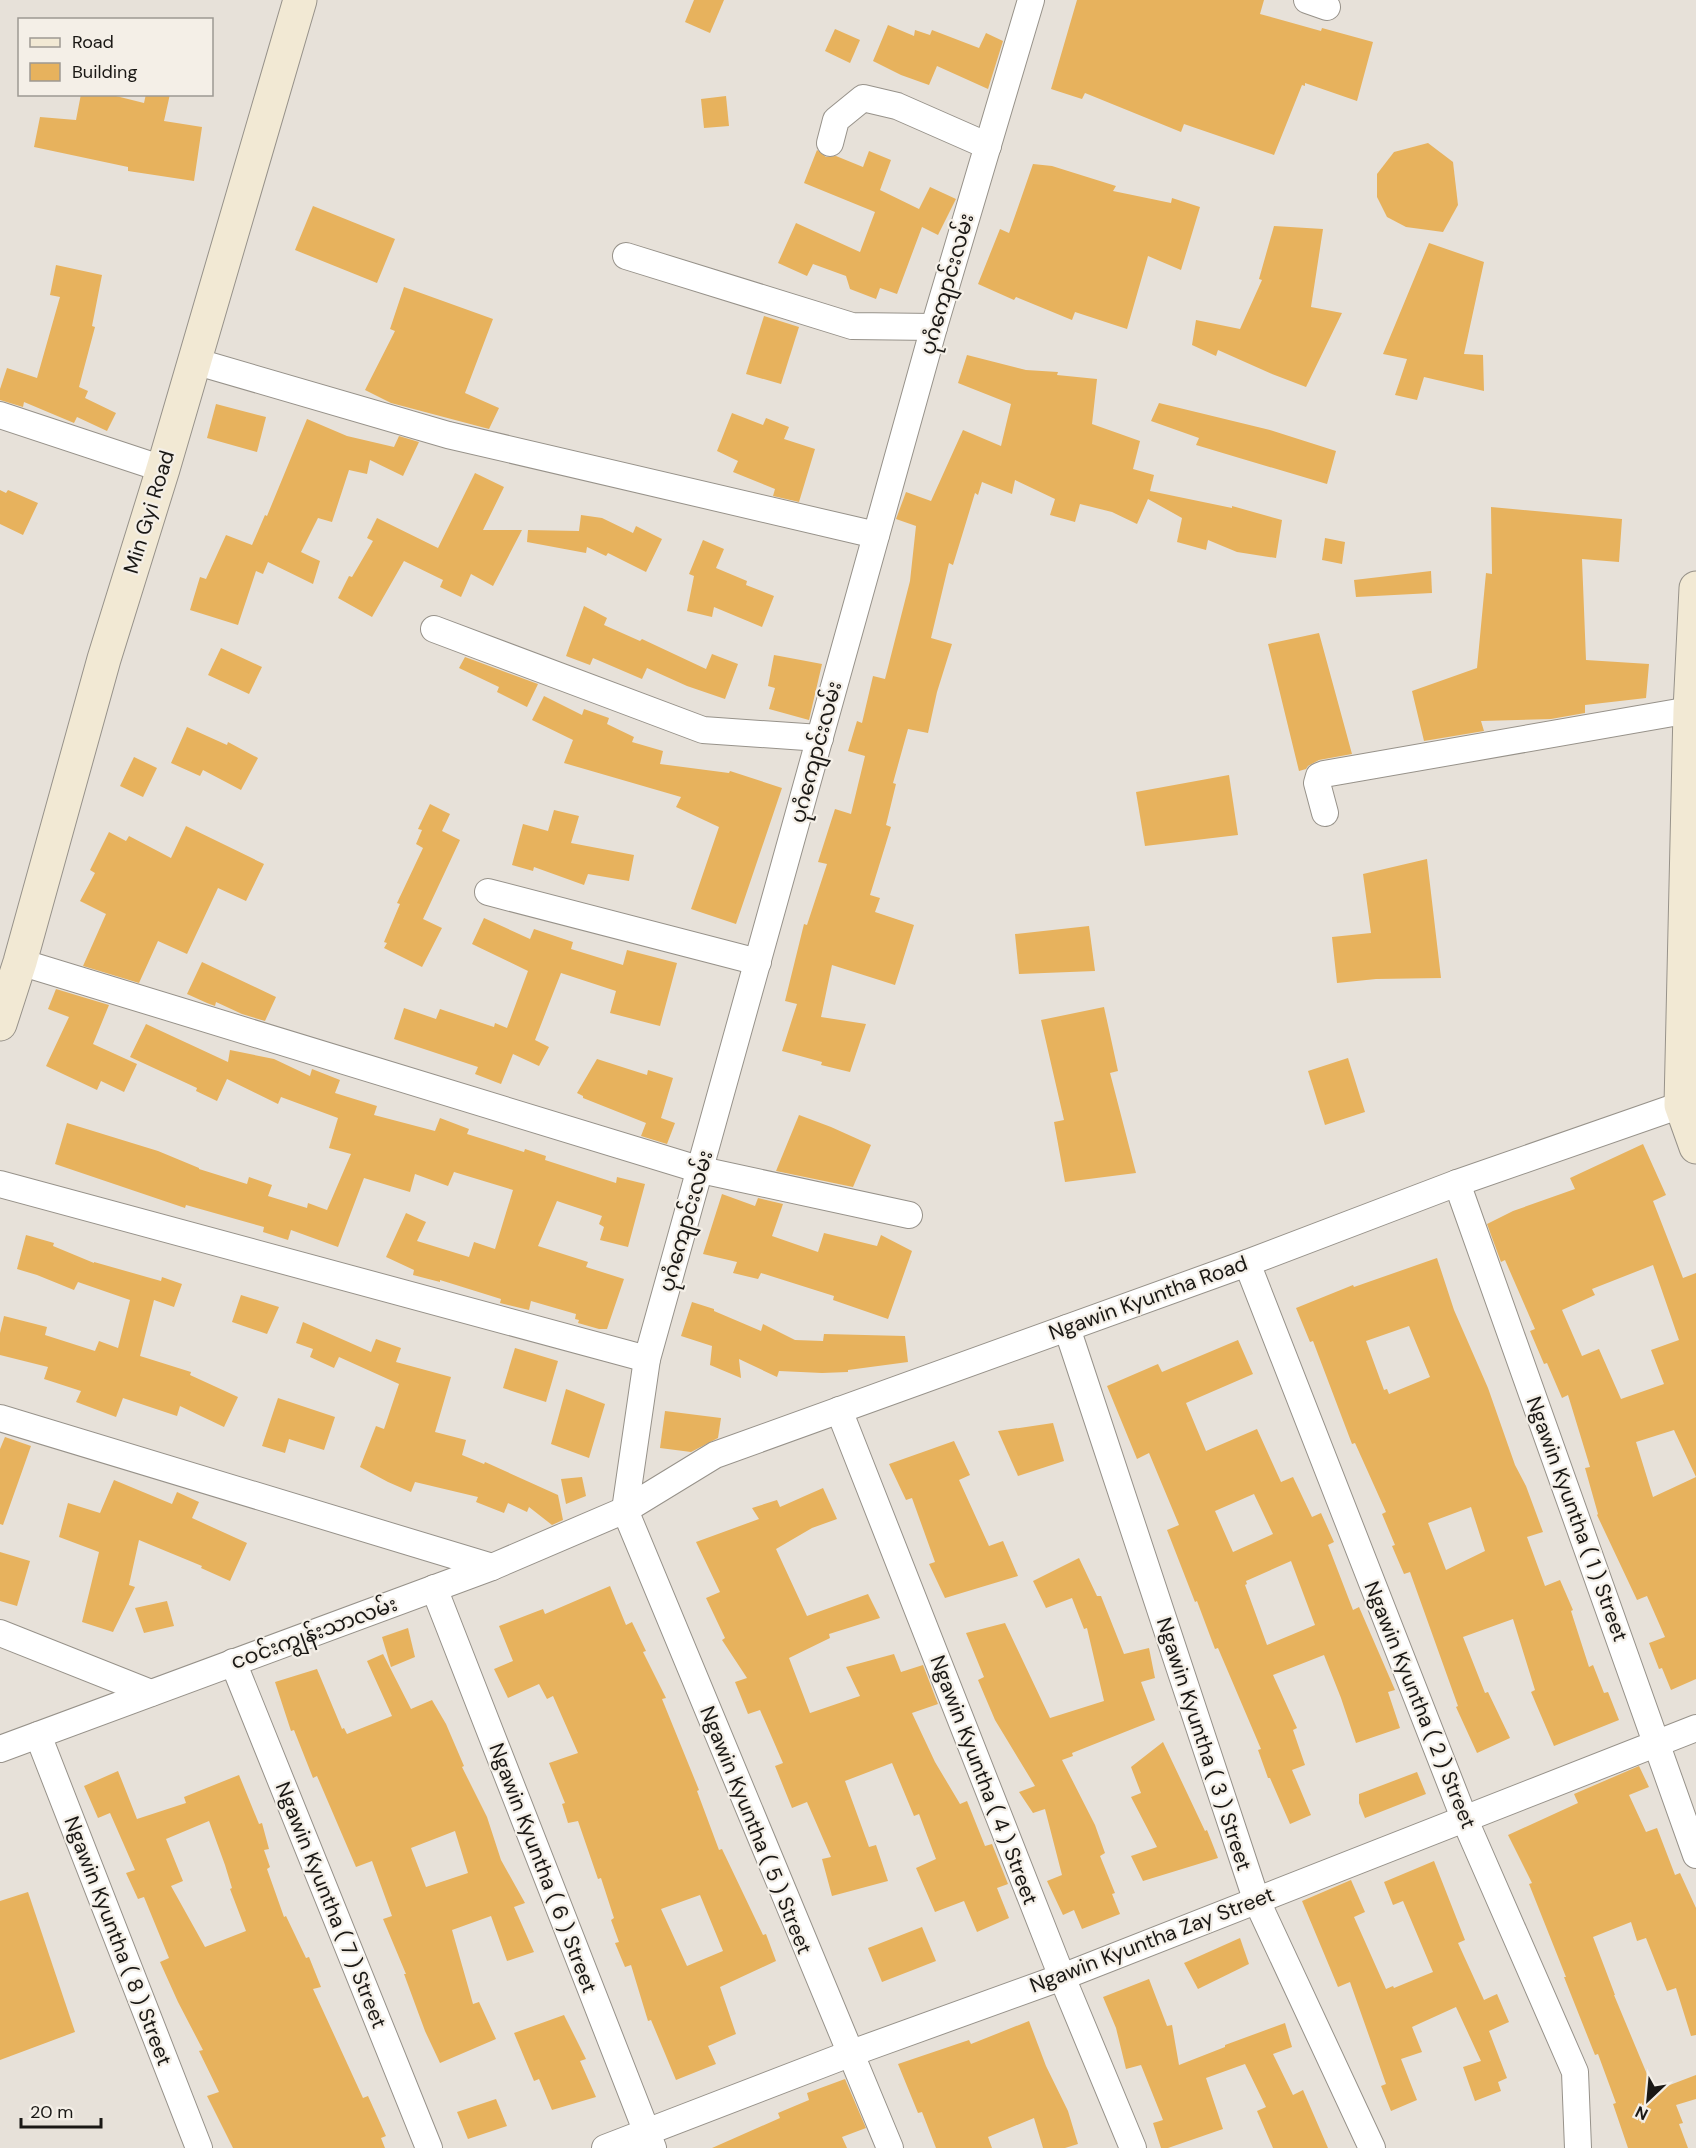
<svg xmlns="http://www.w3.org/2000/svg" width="1696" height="2148" font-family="'DM Sans','Noto Sans Myanmar',sans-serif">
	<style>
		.building { fill: #e7b25d; fill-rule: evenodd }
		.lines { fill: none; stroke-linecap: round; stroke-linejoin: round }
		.street-casing { stroke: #97928a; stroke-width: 28 }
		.secondary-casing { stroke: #97928a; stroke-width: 35 }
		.street { stroke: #fff; stroke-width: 26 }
		.secondary { stroke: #f2e9d4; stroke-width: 33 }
		.labels { text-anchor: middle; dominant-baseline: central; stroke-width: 4.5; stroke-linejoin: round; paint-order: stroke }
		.street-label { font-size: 21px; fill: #1a1815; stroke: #f4efe7 }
	</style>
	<rect width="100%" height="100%" fill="#e7e1d9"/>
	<g class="building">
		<polygon points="694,0 724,0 710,33 685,22"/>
		<polygon points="1077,0 1264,0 1260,14 1321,31 1322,28 1373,42 1357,101 1305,83 1305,86 1302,85 1274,155 1184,124 1181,132 1085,93 1082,99 1051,89"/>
		<polygon points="888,25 914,36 915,30 930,35 932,30 979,48 986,33 1003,41 988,89 937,66 929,85 901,75 873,61"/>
		<polygon points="835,29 860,40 850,63 825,51"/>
		<polygon points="81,94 108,94 144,103 146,94 170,94 164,121 202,127 194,181 128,171 128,167 34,147 40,117 76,120"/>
		<polygon points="726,96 729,126 704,128 701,99"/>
		<polygon points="1428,143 1453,162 1458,205 1443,232 1406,227 1387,217 1377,197 1377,174 1394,152"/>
		<polygon points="817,150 826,157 836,156 863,167 869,151 891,160 880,190 919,209 930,187 956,199 938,235 922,227 897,294 880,288 876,299 850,289 846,276 813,264 807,276 778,263 796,223 860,252 875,212 804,183"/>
		<polygon points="1033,164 1052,166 1116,186 1113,191 1171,203 1172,198 1200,207 1181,270 1148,256 1127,329 1075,312 1072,320 1016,297 1014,300 978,284 1000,229 1009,233"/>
		<polygon points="313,206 395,239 377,283 295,250"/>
		<polygon points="1274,226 1323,229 1311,307 1342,313 1306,387 1272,374 1218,350 1216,356 1192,345 1196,320 1240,329 1262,280 1259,279"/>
		<polygon points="1429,243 1484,262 1464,354 1483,355 1484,391 1424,377 1417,400 1395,395 1407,359 1383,354"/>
		<polygon points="56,265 102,275 92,326 95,327 79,387 88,391 85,398 116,413 107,431 77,417 74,423 24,402 23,407 0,400 0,389 7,368 37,378 60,297 50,295"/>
		<polygon points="404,287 493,319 465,393 499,408 489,429 391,403 365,390 395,331 390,329"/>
		<polygon points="764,316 799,327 781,384 746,374"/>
		<polygon points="967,355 1026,370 1058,372 1057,375 1097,379 1092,424 1140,441 1133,469 1154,475 1150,491 1232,508 1232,506 1282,520 1276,558 1237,552 1208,540 1206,550 1177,542 1182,518 1148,499 1137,524 1112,512 1080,504 1075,522 1050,515 1055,499 1015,480 1012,494 982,482 978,495 975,493 953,565 949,563 931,638 952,644 937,692 928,733 908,729 893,783 896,784 886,825 891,827 870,895 880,898 875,912 914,925 895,985 832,965 821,1017 866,1024 850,1072 821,1065 822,1062 782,1051 797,1004 785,1001 804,924 807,925 827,864 818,862 835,809 851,814 865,756 848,751 857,721 862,723 873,676 885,679 910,581 916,526 896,519 906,492 931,501 963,430 1001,446 1011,404 958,383"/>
		<polygon points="1159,403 1270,430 1336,451 1327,484 1196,445 1199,438 1151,421"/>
		<polygon points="216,404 266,417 257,452 207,438"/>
		<polygon points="732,413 763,425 766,418 789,427 784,439 815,449 799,502 773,496 775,489 733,472 738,461 717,451"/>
		<polygon points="307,419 347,436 394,447 399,436 419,442 403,476 370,460 367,474 349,470 332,522 318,518 301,552 320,561 313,584 268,562 263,574 256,571 238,625 190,610 200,577 206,579 226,535 252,545 265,515 267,516"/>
		<polygon points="475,473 504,487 483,530 522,530 493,586 471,574 461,597 440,587 443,580 404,561 372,617 338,598 349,576 352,577 373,541 367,538 377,518 438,548"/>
		<polygon points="0,490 6,493 8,490 38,503 23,535 0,524"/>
		<polygon points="1491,507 1622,519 1619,562 1582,559 1586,660 1649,664 1646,698 1585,705 1585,713 1551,719 1481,721 1484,731 1424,741 1412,691 1477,668 1486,573 1492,574"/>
		<polygon points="581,515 602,518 633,533 636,526 662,539 646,572 608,553 606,556 587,547 586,553 527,542 528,530 579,531"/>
		<polygon points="1325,538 1345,542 1342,564 1322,560"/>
		<polygon points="703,540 724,549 716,568 747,581 746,585 774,596 762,627 714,607 712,617 687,611 694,576 689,574"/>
		<polygon points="1431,571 1432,593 1356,597 1354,580"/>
		<polygon points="584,606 607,618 604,625 640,641 642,639 706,669 712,654 738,664 725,699 687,686 647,668 642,679 593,658 590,665 566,656"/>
		<polygon points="1319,633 1352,754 1319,760 1308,766 1306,769 1299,771 1268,644"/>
		<polygon points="221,648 262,667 249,694 208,675"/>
		<polygon points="774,655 822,664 809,720 769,709 775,688 768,686"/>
		<polygon points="465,657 538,684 527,707 497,692 499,687 459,668"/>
		<polygon points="544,696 582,715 584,709 609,718 607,724 634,737 632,742 663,751 660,764 729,773 730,771 782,788 736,924 691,909 719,827 676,807 681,797 564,763 573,740 532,720"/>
		<polygon points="187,727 227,745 228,742 258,758 241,790 203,770 200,776 171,763"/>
		<polygon points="134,757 157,768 143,797 120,786"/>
		<polygon points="1229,775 1238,835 1145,846 1136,792"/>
		<polygon points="430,804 450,814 442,831 460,840 423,919 442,928 422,967 384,948 387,943 384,942 400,904 397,903 423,848 416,844 422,830 418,829"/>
		<polygon points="554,810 579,816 571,843 634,855 629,881 588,874 584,885 534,867 533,871 512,865 523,824 548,831"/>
		<polygon points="186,826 264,864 246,901 218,888 187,954 158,941 139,983 83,966 106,914 80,901 95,873 90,870 109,832 126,841 129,836 171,858"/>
		<polygon points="1427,859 1441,978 1376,979 1337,983 1332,937 1371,933 1363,874"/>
		<polygon points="484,918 530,939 534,929 573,942 571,949 623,965 627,950 677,963 660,1026 610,1013 616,991 561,973 535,1040 549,1047 539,1066 513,1054 501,1084 475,1074 478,1067 394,1039 404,1008 436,1019 440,1009 494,1027 495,1023 507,1028 528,971 472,944"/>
		<polygon points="1089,926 1095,971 1019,974 1015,934"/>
		<polygon points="202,962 276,997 265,1021 242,1014 216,1002 215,1006 207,1003 187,994"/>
		<polygon points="56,989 109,1005 93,1044 137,1064 124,1092 101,1081 97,1090 46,1066 69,1017 48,1009"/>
		<polygon points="1104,1007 1118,1071 1110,1073 1136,1173 1065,1182 1054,1122 1064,1120 1041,1020"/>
		<polygon points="146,1024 228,1062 230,1050 274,1059 310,1076 312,1069 340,1080 335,1093 377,1106 374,1115 435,1131 440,1118 469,1129 467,1134 524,1152 525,1149 546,1156 545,1160 616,1183 617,1177 645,1184 628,1247 600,1240 604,1227 599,1224 602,1216 557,1201 538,1246 588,1262 586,1267 624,1279 607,1329 599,1329 578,1323 579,1320 575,1319 576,1314 531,1301 529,1310 500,1303 501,1299 440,1280 440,1282 413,1275 414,1270 386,1257 406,1213 426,1222 417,1241 469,1257 474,1242 495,1249 513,1190 454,1172 448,1186 415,1174 410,1192 364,1178 338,1247 291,1230 288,1240 263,1232 264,1227 186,1205 185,1208 55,1164 67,1123 158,1151 199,1168 199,1169 247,1184 249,1177 272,1185 268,1196 307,1208 308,1203 327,1210 351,1154 329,1148 338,1118 281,1097 278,1104 227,1079 217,1101 196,1091 197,1088 130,1057"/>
		<polygon points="1348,1058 1365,1112 1325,1125 1308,1071"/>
		<polygon points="597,1059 647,1075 648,1070 673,1078 661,1118 675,1123 667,1144 641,1136 646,1123 583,1098 583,1096 577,1093"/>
		<polygon points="799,1115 831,1127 871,1145 853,1187 776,1171"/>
		<path d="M1643,1144L1666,1195L1653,1201L1683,1278L1696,1273V1679L1671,1690L1662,1668L1659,1669L1649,1643L1665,1637L1647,1596L1637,1600L1597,1515L1598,1514L1585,1468L1590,1467L1568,1395L1562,1398L1547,1363L1544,1364L1530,1331L1535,1329L1505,1260L1501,1262L1487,1224L1513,1211L1575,1189L1570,1178ZM1653,1265L1679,1340L1651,1350L1664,1384L1621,1399L1599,1349L1582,1356L1562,1310L1595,1295L1592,1289ZM1674,1430L1696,1477L1653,1497L1636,1442Z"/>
		<polygon points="722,1194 755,1206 758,1198 783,1204 772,1236 818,1252 824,1233 877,1246 881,1235 912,1251 888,1319 833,1300 834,1296 761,1273 758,1279 733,1273 737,1262 703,1254"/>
		<polygon points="26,1235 54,1243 53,1246 94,1263 94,1262 161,1281 162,1277 182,1284 174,1307 154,1300 140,1356 191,1372 190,1375 238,1397 224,1427 180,1406 177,1416 123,1398 116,1417 76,1402 81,1391 44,1379 48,1367 0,1355 0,1333 4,1316 47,1327 45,1335 95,1351 99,1341 118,1348 130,1300 78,1282 74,1290 37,1275 17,1269"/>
		<path d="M1437,1258L1454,1310L1488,1388L1515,1465L1526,1486L1543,1532L1527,1537L1545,1586L1560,1580L1573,1610L1571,1611L1589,1667L1593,1665L1604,1693L1608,1692L1619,1720L1554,1746L1531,1692L1535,1690L1513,1619L1463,1637L1485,1693L1488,1692L1510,1738L1477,1753L1456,1707L1458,1706L1410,1572L1404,1574L1392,1546L1395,1545L1382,1514L1386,1512L1355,1443L1352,1444L1313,1341L1310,1342L1296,1308L1353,1285L1354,1287ZM1409,1326L1430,1377L1389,1394L1387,1389L1384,1390L1366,1341ZM1471,1507L1485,1551L1446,1570L1428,1523Z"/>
		<polygon points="241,1295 279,1307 267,1334 232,1322"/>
		<polygon points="692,1302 714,1309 714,1311 761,1331 763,1324 795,1340 823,1341 824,1334 905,1336 908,1362 848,1370 848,1372 822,1373 779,1371 777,1377 739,1359 741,1378 710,1365 712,1346 681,1336"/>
		<polygon points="303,1322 371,1352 376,1339 401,1348 396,1362 451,1377 435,1432 466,1440 462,1455 484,1464 485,1462 558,1495 563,1520 552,1525 529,1507 527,1512 508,1503 504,1513 476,1502 478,1497 415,1482 411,1492 388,1482 360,1467 376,1426 384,1429 399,1384 339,1357 334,1368 310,1357 313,1349 296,1343"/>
		<path d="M1238,1340L1253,1374L1186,1403L1206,1451L1257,1429L1281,1482L1293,1477L1312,1517L1321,1513L1334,1542L1328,1545L1353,1610L1359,1607L1395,1690L1388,1692L1400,1728L1356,1743L1341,1698L1324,1655L1273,1675L1297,1728L1293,1730L1305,1765L1292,1770L1311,1815L1290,1824L1270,1778H1268L1258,1750L1261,1749L1218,1648L1215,1649L1197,1601L1195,1602L1167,1530L1179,1525L1149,1453L1137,1459L1107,1386L1158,1364L1162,1372ZM1254,1494L1273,1534L1233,1552L1215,1511ZM1291,1561L1315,1625L1267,1645L1245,1585L1247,1584L1246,1581Z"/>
		<polygon points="515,1348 558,1361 546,1402 503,1388"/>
		<polygon points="566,1389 605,1404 589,1458 551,1444"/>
		<polygon points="278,1398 335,1417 324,1450 289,1439 285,1453 262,1446"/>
		<polygon points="665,1411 721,1418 718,1438 691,1452 660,1448"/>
		<polygon points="1053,1423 1064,1461 1018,1476 998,1431"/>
		<polygon points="5,1437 31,1446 3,1525 0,1524 0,1449"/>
		<polygon points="954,1441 970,1475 959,1480 989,1546 1003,1541 1018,1576 945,1598 929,1564 935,1562 912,1498 906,1500 889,1464"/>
		<polygon points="582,1477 586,1496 566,1504 561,1479"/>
		<polygon points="114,1480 172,1504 177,1492 199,1502 192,1518 247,1543 230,1581 201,1568 202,1566 139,1540 129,1585 135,1587 113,1632 82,1622 99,1552 59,1537 68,1503 100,1513"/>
		<polygon points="823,1488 837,1519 812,1528 776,1549 807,1616 868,1594 880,1618 829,1634 830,1638 789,1658 810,1713 860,1696 846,1667 894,1654 901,1672 923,1665 938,1704 912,1713 935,1762 960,1804 967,1801 985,1846 992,1844 1008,1884 997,1888 1009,1918 977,1932 964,1901 935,1912 916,1868 936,1859 919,1814 914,1816 892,1763 845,1781 869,1847 876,1845 888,1881 832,1896 822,1859 831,1857 807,1802 792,1808 775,1766 783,1763 760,1710 748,1714 735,1682 747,1678 722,1640 725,1638 706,1598 720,1592 696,1542 759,1519 752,1508 777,1500 780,1507"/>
		<polygon points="0,1552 30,1561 17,1606 0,1601"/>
		<polygon points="1079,1558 1097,1596 1101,1596 1124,1654 1149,1648 1155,1678 1141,1682 1155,1720 1072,1753 1073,1756 1062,1760 1095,1825 1105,1853 1100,1856 1115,1893 1112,1894 1120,1914 1082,1929 1074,1910 1063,1915 1047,1881 1062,1875 1045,1809 1033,1813 1019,1792 1035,1786 995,1720 978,1680 984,1677 966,1633 1005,1623 1050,1718 1104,1701 1087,1628 1084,1629 1072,1598 1046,1608 1033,1581"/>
		<path d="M610,1586L626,1625L632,1622L646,1651L643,1652L666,1698L662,1699L699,1790L697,1791L719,1850L722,1849L763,1935L766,1934L776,1961L720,1987L736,2034L708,2046L716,2064L676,2080L651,2020L648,2021L631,1965L625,1967L615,1943L619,1942L611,1920L614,1918L601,1878L598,1879L578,1821L568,1823L562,1804L565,1803L549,1763L578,1753L553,1696L547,1699L539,1684L508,1698L494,1669L513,1661L499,1626L543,1609L545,1614ZM700,1895L723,1951L687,1966L661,1909Z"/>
		<polygon points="167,1601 174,1626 144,1633 135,1608"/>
		<polygon points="408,1628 415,1657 391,1667 382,1637"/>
		<path d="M383,1654L411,1709L432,1700L446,1724L464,1766L462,1767L487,1817L501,1860L525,1903L514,1907L534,1952L507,1961L491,1916L452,1930L473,2004L479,2002L496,2039L440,2063L425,2031L404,1974H406L383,1919L392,1916L372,1861L356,1867L317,1776L313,1778L294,1730L291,1731L275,1682L317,1669L342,1729L344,1728L347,1734L392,1716L367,1661ZM455,1831L468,1873L426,1887L411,1848Z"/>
		<polygon points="1163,1742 1205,1831 1207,1830 1218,1858 1143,1881 1131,1856 1157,1847 1131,1797 1141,1793 1131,1767"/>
		<polygon points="1639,1766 1649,1787 1629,1795 1646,1832 1657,1828 1675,1875 1680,1873 1696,1908 1696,2035 1691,2036 1676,1988 1667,1991 1646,1938 1637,1941 1631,1922 1593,1937 1615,1995 1614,1995 1654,2091 1696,2075 1696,2099 1676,2105 1683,2123 1679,2124 1688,2148 1628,2148 1613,2104 1616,2103 1598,2054 1595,2055 1564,1977 1566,1977 1529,1884 1532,1883 1508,1835 1578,1803 1574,1794"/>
		<path d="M118,1771L137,1819L186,1803L184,1797L239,1775L259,1824L262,1823L269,1849L264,1850L270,1867L267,1869L284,1917L286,1916L306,1958L309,1957L321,1987L313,1989L363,2098L368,2096L386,2136L381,2138L385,2148H233L207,2096L219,2092L199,2051L203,2050L178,2002L160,1962L169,1958L144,1897L138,1899L126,1873L135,1870L110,1813L98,1818L84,1786ZM209,1821L225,1865L232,1888L230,1889L246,1931L205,1947L171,1886L183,1881L166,1839Z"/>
		<polygon points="1417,1772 1426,1794 1365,1818 1359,1803 1359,1794"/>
		<polygon points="1434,1861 1465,1940 1458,1943 1484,2000 1497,1994 1509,2022 1489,2031 1507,2078 1498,2082 1501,2091 1475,2101 1463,2067 1481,2061 1456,2007 1412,2027 1422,2052 1401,2059 1417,2100 1391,2111 1381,2086 1386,2084 1350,1982 1338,1987 1302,1901 1351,1880 1365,1912 1354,1917 1386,1989 1393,1986 1394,1988 1433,1972 1403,1901 1393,1905 1384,1882"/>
		<polygon points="28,1892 75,2032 0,2060 0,1901"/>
		<polygon points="922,1927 936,1961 882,1982 868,1948"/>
		<polygon points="1240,1938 1249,1964 1198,1989 1184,1963"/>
		<polygon points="1149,1979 1167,2026 1172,2025 1179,2065 1225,2047 1225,2045 1285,2023 1292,2047 1273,2054 1293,2095 1303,2090 1328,2148 1273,2148 1257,2111 1266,2107 1245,2064 1206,2078 1223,2129 1168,2148 1161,2148 1153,2123 1163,2120 1141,2065 1126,2069 1116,2028 1103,1997"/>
		<polygon points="564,2015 586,2059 580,2061 596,2097 552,2110 539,2079 534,2081 514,2033"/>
		<polygon points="1029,2021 1046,2066 1068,2111 1078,2144 1065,2148 1043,2148 1034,2118 988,2137 992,2148 936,2148 922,2112 918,2113 898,2064 969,2040 971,2044"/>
		<polygon points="845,2079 866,2128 842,2137 847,2148 712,2148 780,2118 778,2113 809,2100 807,2093"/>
		<polygon points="496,2099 507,2126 468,2139 457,2112"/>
	</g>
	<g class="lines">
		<g class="street-casing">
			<g id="street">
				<polyline points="1307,0 1327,7"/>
				<polyline points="830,143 836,120 863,98 897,106 988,146"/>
				<polyline points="626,256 852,326 934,327"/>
				<polyline points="194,361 448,435 876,535"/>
				<polyline points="0,415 163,469"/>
				<polyline points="434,629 703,730 820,738"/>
				<polyline points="1325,813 1317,783 1319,776 1324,774 1690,710"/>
				<polyline points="488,892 758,962"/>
				<polyline points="20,962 701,1170 909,1215"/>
				<polyline points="1457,1183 1696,1855"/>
				<polyline points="0,1184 647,1359"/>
				<polyline points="1247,1263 1464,1818 1575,2072 1578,2148"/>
				<polyline points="1067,1328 1256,1899 1372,2148"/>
				<polyline points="839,1410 1062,1977 1133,2148"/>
				<polyline points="0,1418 492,1567"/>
				<polyline points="625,1510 647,1359 934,327 1031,0"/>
				<polyline points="625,1510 890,2148"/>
				<polyline points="434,1588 653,2148"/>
				<polyline points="0,1633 151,1693"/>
				<polyline points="233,1662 429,2148"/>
				<polyline points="38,1735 199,2148"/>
				<polyline points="0,1749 492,1567 625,1510 715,1455 1247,1263 1457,1183 1681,1105 1696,1113"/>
				<polyline points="605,2148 849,2054 1062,1977 1696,1728"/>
			</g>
		</g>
		<g class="secondary-casing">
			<g id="secondary">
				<polyline points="1696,588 1690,710 1681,1105 1696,1147"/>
				<polyline points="0,1024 20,962 104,659 163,469 300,0"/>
			</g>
		</g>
		<use href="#street" class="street"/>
		<use href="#secondary" class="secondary"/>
	</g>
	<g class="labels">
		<g class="street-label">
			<text transform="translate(947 284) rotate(-74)">ပုဂံကျောင်းလမ်း</text>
			<text transform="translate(149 512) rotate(-73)">Min Gyi Road</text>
			<text transform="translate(816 752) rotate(-75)">ပုဂံကျောင်းလမ်း</text>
			<text transform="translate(686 1221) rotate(-74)">ပုဂံကျောင်းလမ်း</text>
			<text transform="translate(1148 1298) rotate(-20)">Ngawin Kyuntha Road</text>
			<text transform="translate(1577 1519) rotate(70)">Ngawin Kyuntha ( 1 ) Street</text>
			<text transform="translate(314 1633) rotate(-20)">ငဝင်းကျွန်းသာလမ်း</text>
			<text transform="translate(1420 1705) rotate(68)">Ngawin Kyuntha ( 2 ) Street</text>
			<text transform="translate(1204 1744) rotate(72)">Ngawin Kyuntha ( 3 ) Street</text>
			<text transform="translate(984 1780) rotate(69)">Ngawin Kyuntha ( 4 ) Street</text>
			<text transform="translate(756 1830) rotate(68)">Ngawin Kyuntha ( 5 ) Street</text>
			<text transform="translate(543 1868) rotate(69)">Ngawin Kyuntha ( 6 ) Street</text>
			<text transform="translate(331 1905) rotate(68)">Ngawin Kyuntha ( 7 ) Street</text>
			<text transform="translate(1152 1940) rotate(-21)">Ngawin Kyuntha Zay Street</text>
			<text transform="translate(118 1941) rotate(69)">Ngawin Kyuntha ( 8 ) Street</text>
		</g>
	</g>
	<rect x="18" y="18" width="195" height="78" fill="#f4efe7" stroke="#9d9993" stroke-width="1.5"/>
	<rect x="30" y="38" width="30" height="9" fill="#f2e9d4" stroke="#9d9993" stroke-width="1.5"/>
	<text x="72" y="48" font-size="18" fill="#1a1815">Road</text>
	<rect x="30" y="63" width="30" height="18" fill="#e7b25d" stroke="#9d9993" stroke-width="1.5"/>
	<text x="72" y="78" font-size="18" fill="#1a1815">Building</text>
	<g transform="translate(1648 2100) rotate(206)" stroke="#f4efe7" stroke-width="4.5" paint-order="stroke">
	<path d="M0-4.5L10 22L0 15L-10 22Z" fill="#1a1815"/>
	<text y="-9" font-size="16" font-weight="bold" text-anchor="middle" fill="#1a1815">N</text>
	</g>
	<path d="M21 2118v9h80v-9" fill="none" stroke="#1a1815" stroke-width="3"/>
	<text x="30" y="2118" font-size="18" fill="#1a1815" stroke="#f4efe7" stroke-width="4.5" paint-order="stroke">20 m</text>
</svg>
